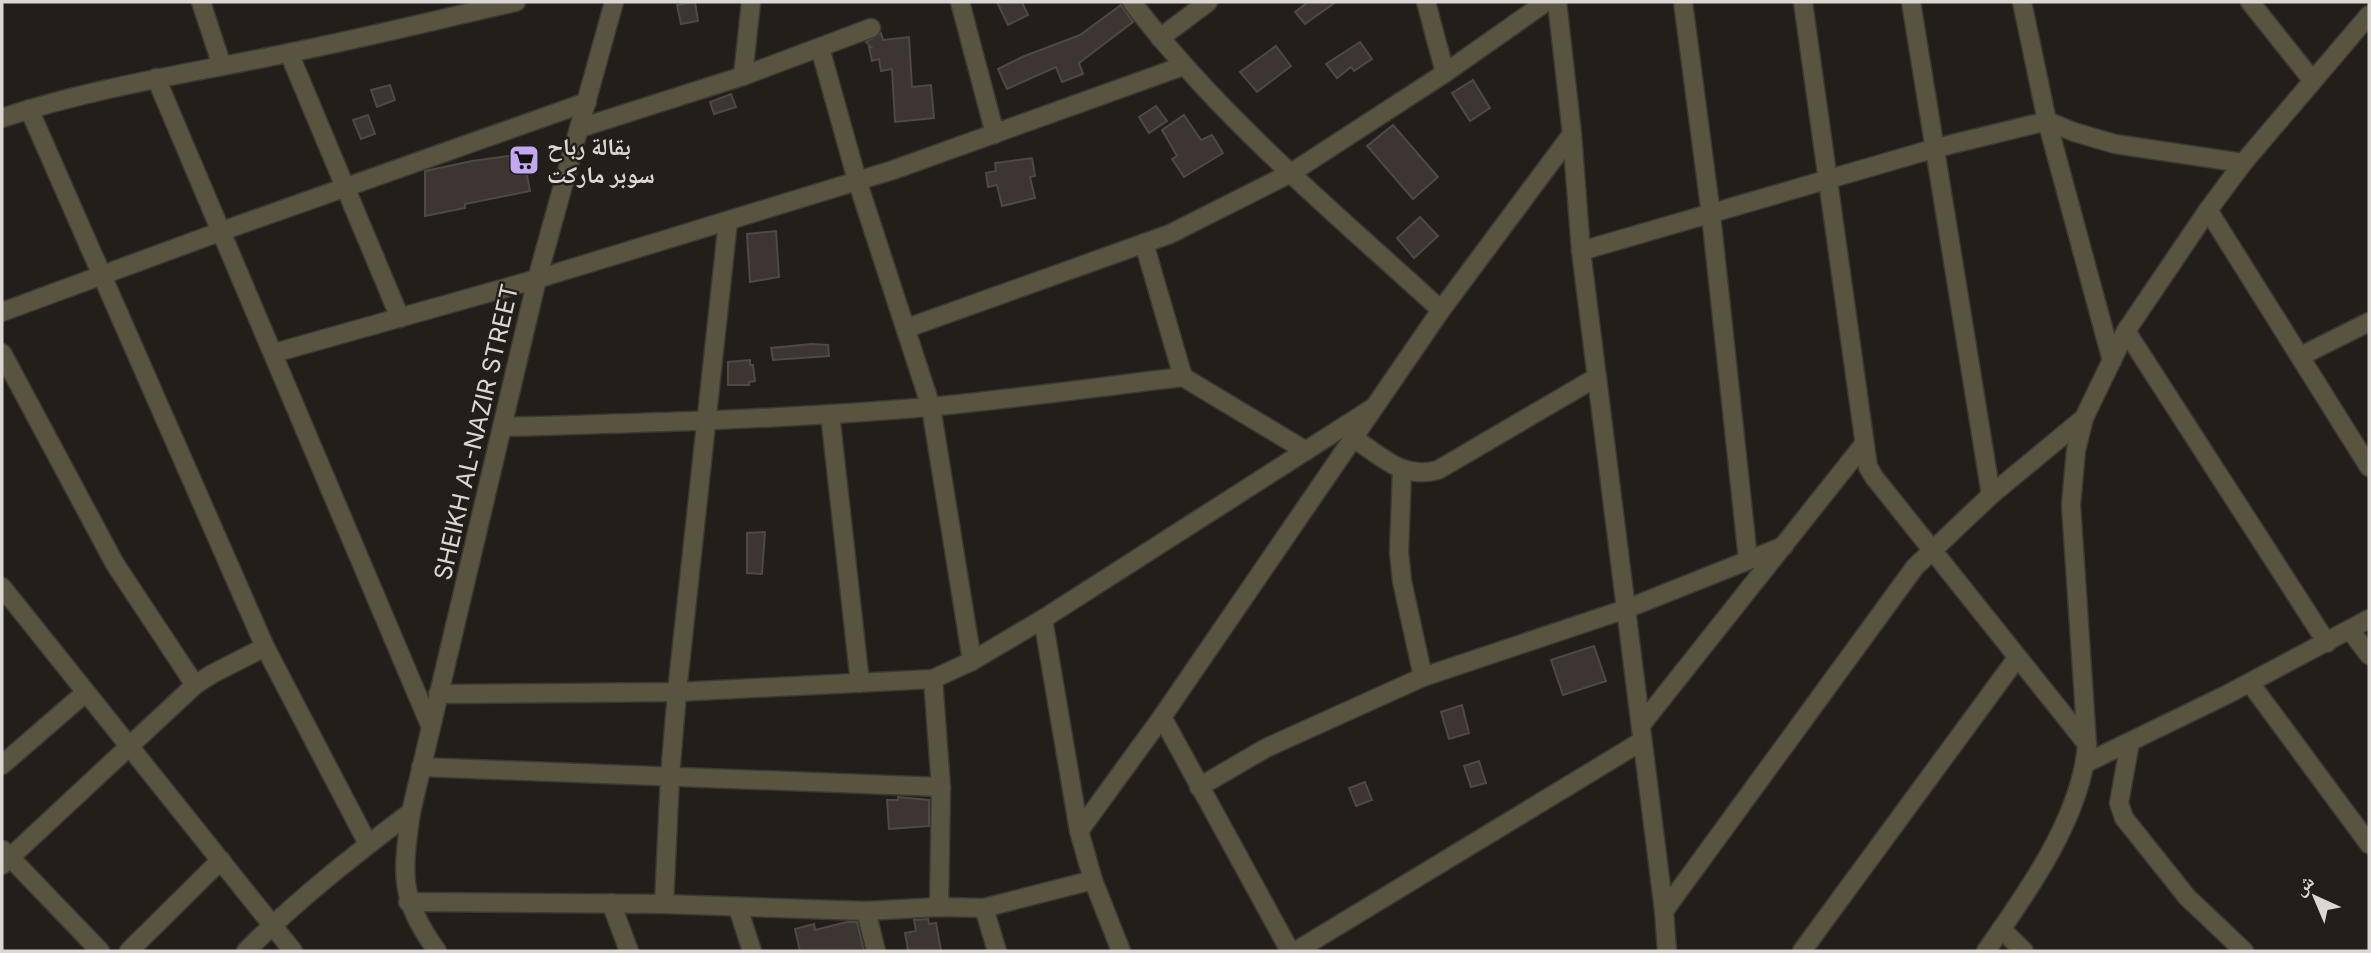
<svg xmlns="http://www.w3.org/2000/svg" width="2371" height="953" font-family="Inter,'Noto Naskh Arabic',sans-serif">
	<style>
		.building { fill: #3c3532; stroke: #4f4845; stroke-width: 2 }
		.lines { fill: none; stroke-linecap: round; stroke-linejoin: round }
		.street-casing { stroke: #3c3833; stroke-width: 21 }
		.street { stroke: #59543f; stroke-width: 18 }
		.labels { text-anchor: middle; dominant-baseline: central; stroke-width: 5; stroke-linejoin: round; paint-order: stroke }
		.poi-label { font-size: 24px; font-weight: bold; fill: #dad7d4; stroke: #221e19; text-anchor: start }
		.street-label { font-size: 24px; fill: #dad7d4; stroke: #221e19 }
	</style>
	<rect width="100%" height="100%" fill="#221e19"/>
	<g class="building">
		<polygon points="695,2 698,21 681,24 677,5"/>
		<polygon points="997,2 1022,2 1028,15 1008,25"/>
		<polygon points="1308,2 1336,2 1305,24 1295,12"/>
		<polygon points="1121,5 1133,22 1079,63 1083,74 1062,82 1056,67 1007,89 998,69 1022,57 1080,35"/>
		<polygon points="881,33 883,40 909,37 912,87 931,85 934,118 895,122 892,69 881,71 879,59 872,61 869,47 871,47 866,42"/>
		<polygon points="1360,42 1372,59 1354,71 1351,67 1337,78 1326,64"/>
		<polygon points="1276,46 1291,66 1257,92 1240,72"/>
		<polygon points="1473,80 1490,108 1470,121 1452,93"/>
		<polygon points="390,85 395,100 377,107 371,90"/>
		<polygon points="731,94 736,107 714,114 710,102"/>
		<polygon points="1156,106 1167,121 1149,133 1139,117"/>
		<polygon points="368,115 375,134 361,139 353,120"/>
		<polygon points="1184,115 1201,140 1212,135 1223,153 1184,177 1172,159 1177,156 1162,130"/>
		<polygon points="1393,125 1438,177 1413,199 1367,146"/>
		<polygon points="523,154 530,191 465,204 465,208 425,216 425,171 472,161"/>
		<polygon points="1032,158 1035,176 1030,177 1035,198 1002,206 997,185 988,187 986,173 996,171 995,163"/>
		<polygon points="1420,217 1438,236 1414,258 1397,238"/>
		<polygon points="776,231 779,277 750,282 747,234"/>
		<polygon points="812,344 828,345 829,356 773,360 771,348"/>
		<polygon points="750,360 750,365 753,365 755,381 749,382 749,385 728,385 728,362"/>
		<polygon points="765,532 762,574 747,573 747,533"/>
		<polygon points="1594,646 1606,681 1563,695 1551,660"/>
		<polygon points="1462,705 1469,733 1449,739 1441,712"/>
		<polygon points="1479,761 1486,783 1471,787 1464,766"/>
		<polygon points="1365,782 1372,800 1356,806 1349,788"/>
		<polygon points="898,797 929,800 929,826 889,829 887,800 898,800"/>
		<polygon points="928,919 929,924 936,923 941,951 908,951 905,933 916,931 914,920"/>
		<polygon points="847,922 857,922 864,951 800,951 795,929 814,924 815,930"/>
	</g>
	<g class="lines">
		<g class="street-casing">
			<g id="street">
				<polyline points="201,2 222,66"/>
				<polyline points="960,2 995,134"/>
				<path d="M1132,2C1220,118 1334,212 1441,310"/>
				<polyline points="1426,2 1445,73"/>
				<polyline points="1557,2 1572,134 1581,251 1664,911 1667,951"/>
				<polyline points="1683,2 1711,215 1748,559"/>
				<polyline points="1803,2 1868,467 1874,477 2087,744"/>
				<polyline points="1911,2 1991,495"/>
				<polyline points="2022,2 2047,121 2112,361"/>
				<polyline points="2250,2 2313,81"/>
				<polyline points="1160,38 1208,2"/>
				<polyline points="820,48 857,180 931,407 972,661"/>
				<polyline points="289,53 400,318"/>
				<polyline points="743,76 751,2"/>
				<polyline points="156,78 430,725"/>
				<polyline points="29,109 265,647 368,844"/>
				<path d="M2,118C95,87 192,73 288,53C364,38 440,19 516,2"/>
				<polyline points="580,128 743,76 871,28"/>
				<polyline points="2208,210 2369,467"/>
				<polyline points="1144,243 1183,377 1306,451"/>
				<polyline points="1581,251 1936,148 2047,121 2074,132 2115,144 2243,163"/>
				<polyline points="2,312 222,231 587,102"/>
				<polyline points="907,328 1170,234 1291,173 1445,73 1546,2"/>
				<polyline points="2126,331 2327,643"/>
				<polyline points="2,353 115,564 195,685"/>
				<polyline points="274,353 537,279 893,170 1183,66"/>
				<polyline points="2301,356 2369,322"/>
				<polyline points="830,414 860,683"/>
				<path d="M503,427C645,423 787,419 929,407C1014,399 1098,387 1183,377"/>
				<path d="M1352,437C1381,456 1402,480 1438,470L1597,377"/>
				<polyline points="1402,471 1399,552 1402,581 1423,677"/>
				<polyline points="2,587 293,951"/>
				<polyline points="1043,619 1079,831 1093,880 1121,951"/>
				<polyline points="2350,630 2369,655"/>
				<polyline points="933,679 941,787 939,907"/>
				<polyline points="2250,683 2369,844"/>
				<polyline points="438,694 677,692 933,679 972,661 1043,619 1371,409"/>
				<polyline points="1162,717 1290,951"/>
				<polyline points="1641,725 1864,444"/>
				<polyline points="2130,742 2119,803 2124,818 2187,897 2244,951"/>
				<polyline points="2086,763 2228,694 2369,619"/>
				<polyline points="2,765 85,693"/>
				<polyline points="421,767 941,787"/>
				<polyline points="1199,787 1266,748 1423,677 1626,609 1784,546"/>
				<polyline points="1079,831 1162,717 1441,310 1572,134"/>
				<polyline points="3,850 100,951"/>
				<polyline points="2,865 195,685 212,674 265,647"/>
				<polyline points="408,902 664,904 866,911 939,907 984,908 1093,880"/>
				<polyline points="611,903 629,951"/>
				<polyline points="664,904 670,776 677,692 728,221"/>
				<polyline points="738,908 752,951"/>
				<polyline points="984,908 997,951"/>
				<polyline points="866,911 876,951"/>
				<polyline points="1664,911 1915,567 1991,495 2084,418"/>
				<polyline points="2001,929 2024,951"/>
				<polyline points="129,951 221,860"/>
				<path d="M246,951C297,900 354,855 411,812"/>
				<path d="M437,951C399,898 402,875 411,812L537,279L614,2"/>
				<polyline points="1296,951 1642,741"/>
				<polyline points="1802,951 2017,658"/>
				<path d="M1986,951C2027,893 2082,816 2087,744L2071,505L2076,450L2084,418L2126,331L2208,210L2243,163L2369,15"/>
			</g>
		</g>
		<use href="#street" class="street"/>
	</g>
	<defs>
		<g id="supermarket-square" transform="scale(1.575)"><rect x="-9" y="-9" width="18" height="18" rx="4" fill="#c4a7f1" stroke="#221e19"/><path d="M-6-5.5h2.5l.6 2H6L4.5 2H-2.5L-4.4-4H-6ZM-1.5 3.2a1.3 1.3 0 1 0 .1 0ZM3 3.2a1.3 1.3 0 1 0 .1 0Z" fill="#111"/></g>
	</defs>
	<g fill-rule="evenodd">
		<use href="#supermarket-square" x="524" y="160"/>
	</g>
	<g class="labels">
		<g class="poi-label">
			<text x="547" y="146">بقالة رباح<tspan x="547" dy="28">سوبر ماركت</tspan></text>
		</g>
		<g class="street-label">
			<text transform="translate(476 432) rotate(-77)">SHEIKH AL-NAZIR STREET</text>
		</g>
	</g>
	<rect width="2371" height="953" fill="none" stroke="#dad7d4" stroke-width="7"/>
	<g transform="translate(2315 897) rotate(316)" stroke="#221e19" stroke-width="5" paint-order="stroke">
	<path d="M0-5L12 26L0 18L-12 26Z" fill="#dad7d4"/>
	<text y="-10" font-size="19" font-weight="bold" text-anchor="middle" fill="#dad7d4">ش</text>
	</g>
</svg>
